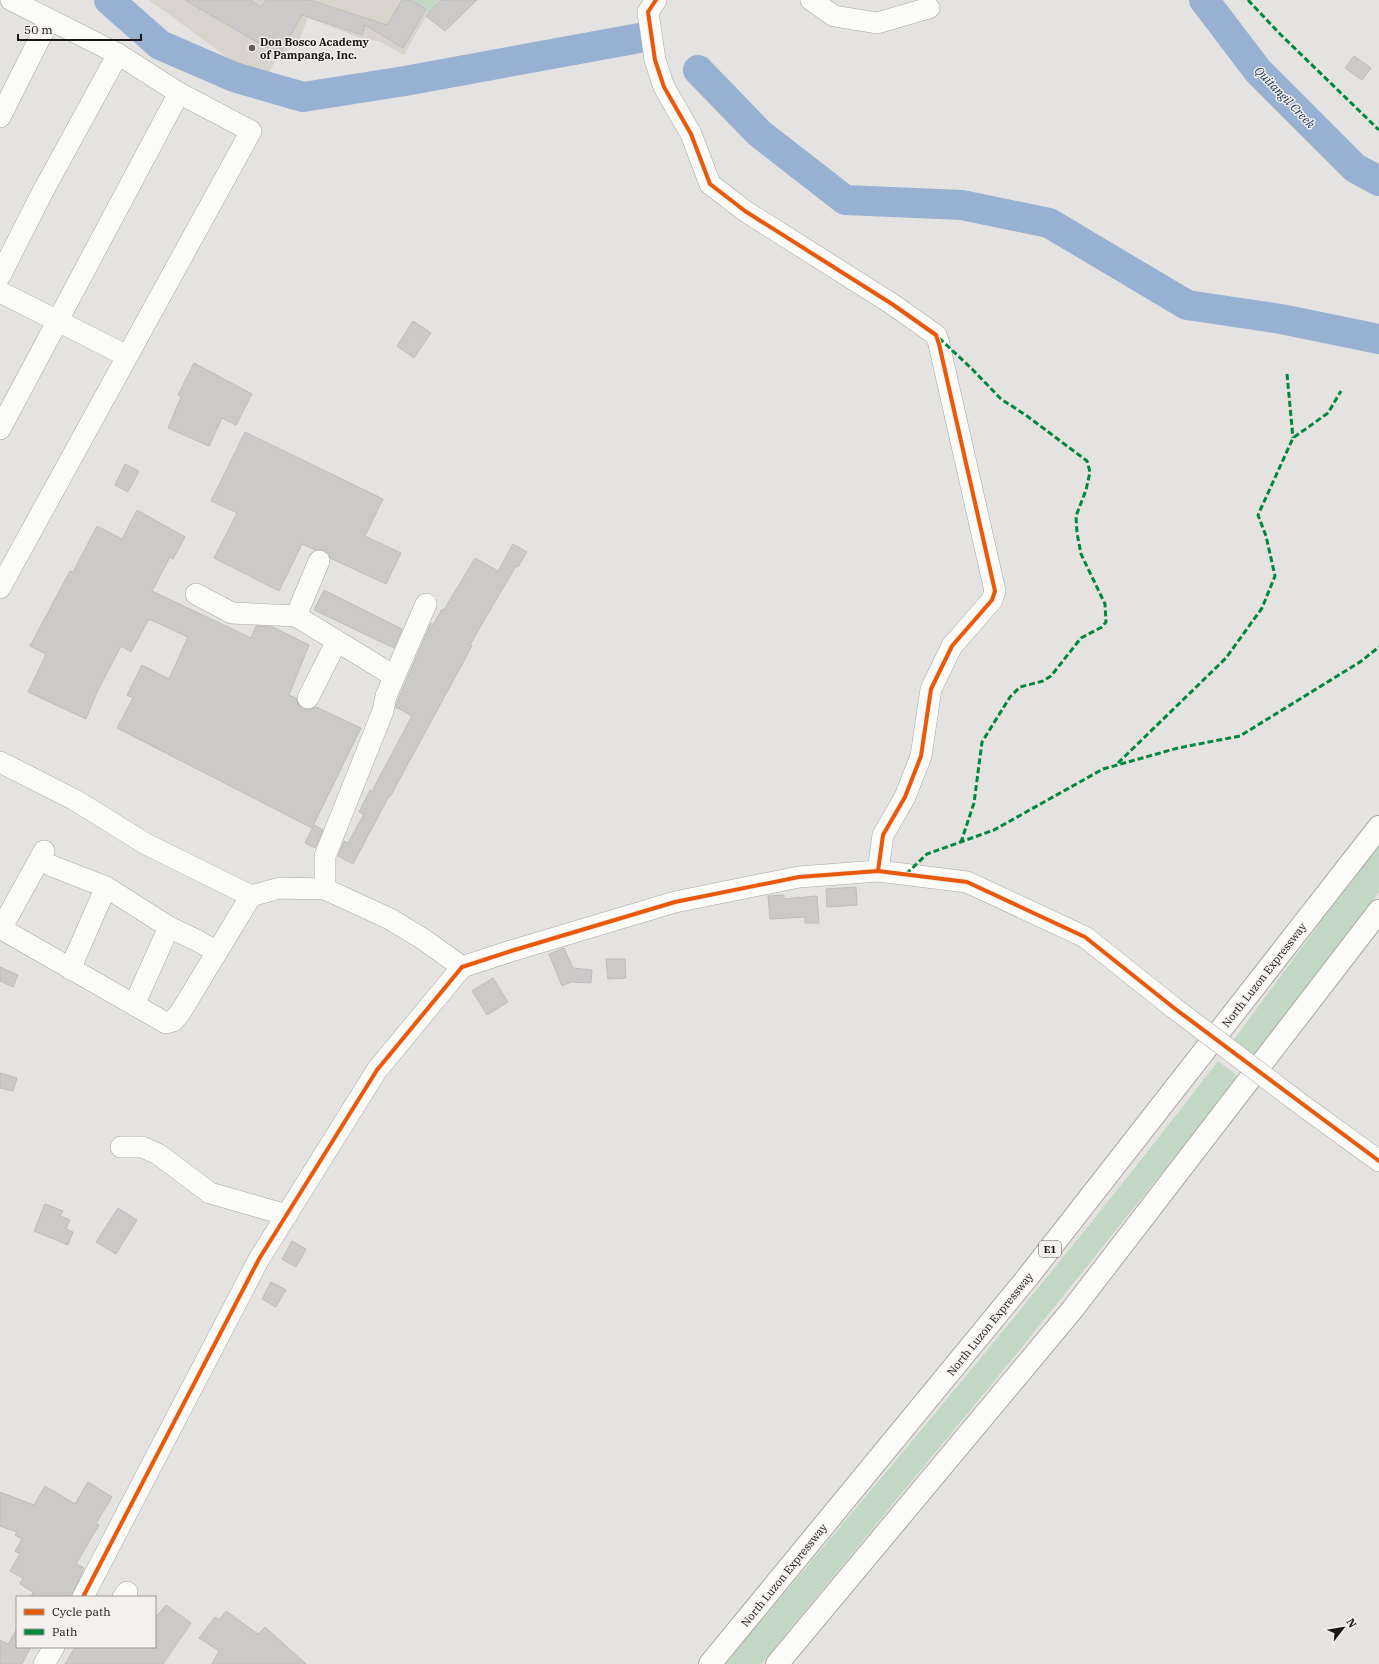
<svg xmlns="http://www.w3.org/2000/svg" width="1379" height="1664" font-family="'IBM Plex Serif',serif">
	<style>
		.built { fill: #d9d3cd }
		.green { fill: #c2d7c4 }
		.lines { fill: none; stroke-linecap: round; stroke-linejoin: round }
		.river { stroke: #98b1d3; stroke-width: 30 }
		.building { fill: #cccac9; stroke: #bebcbc }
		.minor-casing { stroke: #a9a7a6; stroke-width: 22 }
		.highway-casing { stroke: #a9a7a6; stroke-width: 24 }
		.minor { stroke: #fbfbfa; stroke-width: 21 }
		.highway { stroke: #fbfbfa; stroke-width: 22 }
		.minor-bridge-casing { stroke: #a9a7a6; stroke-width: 22; stroke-linecap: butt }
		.minor-bridge { stroke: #fbfbfa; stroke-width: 21 }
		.quiet { stroke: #00873e; stroke-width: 3; stroke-dasharray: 6 3; stroke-linecap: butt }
		.cycleway-casing { stroke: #f4f0ec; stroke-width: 6 }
		.cycleway { stroke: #e8590c; stroke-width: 4 }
		.poi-dot { fill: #605e5c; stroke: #f4f0ec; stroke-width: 1.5 }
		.labels { text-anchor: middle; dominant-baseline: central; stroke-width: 3; stroke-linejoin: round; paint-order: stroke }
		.shield { fill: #f4f0ec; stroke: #5a5756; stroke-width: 1 }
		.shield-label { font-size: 10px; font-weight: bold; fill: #181615 }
		.poi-label { font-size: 11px; font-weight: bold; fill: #181615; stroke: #f4f0ec; text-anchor: start }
		.street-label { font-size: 11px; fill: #181615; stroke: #f4f0ec }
		.water-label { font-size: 12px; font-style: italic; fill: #092c5a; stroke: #f4f0ec }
	</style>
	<rect width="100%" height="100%" fill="#e5e3e1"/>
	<polygon class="built" points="149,0 472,0 468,8 445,31 426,16 404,55 379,41 363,39 308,18 299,40 276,60 262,83"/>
	<g class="green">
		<polygon points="410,0 438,0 431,13"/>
		<polygon points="1379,843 1379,892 1255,1058 1233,1041"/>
		<path d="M1218,1061L1239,1077L1014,1357L761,1664H725C892,1465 1060,1267 1218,1061Z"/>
	</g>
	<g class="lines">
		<g class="river">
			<polyline points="109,0 160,45 234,77 303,97 405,81 645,37"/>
			<polyline points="1204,0 1258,71 1355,168 1379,181"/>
			<polyline points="698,70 759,133 845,200 962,205 1049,223 1187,305 1281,319 1379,339"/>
		</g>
	</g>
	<g class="building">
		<polygon points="185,0 250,0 261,7 266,0 310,0 387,25 402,0 410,0 426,9 403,48 365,25 362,35 302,15 279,55"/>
		<polygon points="441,0 477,0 445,31 426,16"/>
		<polygon points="1354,56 1371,68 1362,80 1345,68"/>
		<polygon points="413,321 431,333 414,358 397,346"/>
		<polygon points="194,363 252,394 236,425 222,418 209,446 168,428 181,397 178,395"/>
		<polygon points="245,432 383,499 365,536 401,553 386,584 330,558 324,550 315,550 302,544 279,591 214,558 237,513 211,501"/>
		<polygon points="125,464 139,471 128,492 115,485"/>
		<polygon points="137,510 185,537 173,559 170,557 152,591 251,638 256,626 273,627 309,645 289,695 296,698 298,704 303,709 309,710 316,707 361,728 312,828 117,728 133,698 127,695 142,665 169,679 188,637 149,619 131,652 121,646 97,692 86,719 28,692 46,654 30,646 70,571 73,572 97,526 122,539"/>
		<polygon points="513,544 527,552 518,567 516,566 479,629 470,645 472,646 390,797 389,796 353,864 338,856 344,841 348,843 364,814 359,812 370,790 372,791 412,716 396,707 398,700 431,623 433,625 442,609 444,610 475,558 498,571"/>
		<polygon points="324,590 402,629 394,648 314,610"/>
		<polygon points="314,825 323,830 315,848 305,843"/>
		<polygon points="856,887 857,905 827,907 826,889"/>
		<polygon points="784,895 784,899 817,896 819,923 805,923 805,917 770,919 768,896"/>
		<polygon points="564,948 573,968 592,970 591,983 571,982 562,986 549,954"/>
		<polygon points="606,959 625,959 626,978 608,979"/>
		<polygon points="0,967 18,975 13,987 0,981"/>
		<polygon points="493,978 508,1002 487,1015 472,991"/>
		<polygon points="0,1073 17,1078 13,1091 0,1088"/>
		<polygon points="45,1204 63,1211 60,1216 70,1220 66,1229 73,1232 68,1245 34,1231"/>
		<polygon points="118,1208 137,1220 116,1254 96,1242"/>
		<polygon points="292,1241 306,1249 296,1267 282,1259"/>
		<polygon points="271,1282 286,1290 276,1307 262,1299"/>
		<polygon points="88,1482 112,1497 96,1524 99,1525 76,1564 84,1568 71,1597 31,1597 33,1592 20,1584 23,1578 10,1571 20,1554 15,1551 22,1539 15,1535 17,1532 0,1526 0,1492 34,1505 45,1486 75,1504"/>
		<polygon points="166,1605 191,1623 163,1664 65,1664 75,1647 155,1647 155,1618"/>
		<polygon points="226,1611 258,1634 265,1627 306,1664 212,1664 219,1651 199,1638 215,1617 219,1620"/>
		<polygon points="17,1629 17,1647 31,1647 22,1664 0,1664 0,1640 8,1644"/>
	</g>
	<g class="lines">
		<g class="minor-casing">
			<g id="minor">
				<polyline points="656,0 648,12 655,60 664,87 691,134 710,184 745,211 892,304 936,335 939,344 995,591 992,600 952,646 931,689 921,756 905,797 883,835 878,871"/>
				<polyline points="811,0 834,16 877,23 929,8"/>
				<polyline points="0,117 49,20"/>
				<polyline points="0,276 42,193 118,54"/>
				<polyline points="0,292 127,356"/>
				<polyline points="0,429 179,93"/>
				<polyline points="0,588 251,131 179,93 118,54 11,0"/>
				<polyline points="196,594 232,613 296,616 394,676"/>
				<polyline points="296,616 319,561"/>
				<polyline points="308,698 337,641"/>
				<polyline points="0,762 75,800 146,844 251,896 280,888 325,889 390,919 423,939 462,967"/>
				<polyline points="52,866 106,887 169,927 198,941 217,952"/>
				<polyline points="325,889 325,856 383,711 386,696 426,604"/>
				<polyline points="0,928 166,1023 173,1021 180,1013 251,896"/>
				<polyline points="1,929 44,851"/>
				<polyline points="70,969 106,887"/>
				<polyline points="134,1005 169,927"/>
				<polyline points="1302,1105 1379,1161"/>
				<polyline points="121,1147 142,1147 158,1154 210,1193 287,1215"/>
				<polyline points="83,1597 259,1259 377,1070 462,967 511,951 675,902 799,877 878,871 967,882 1085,937 1174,1008"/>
				<polyline points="123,1597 127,1592"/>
				<polyline points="44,1664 54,1647"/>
			</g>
		</g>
		<g class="highway-casing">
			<g id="highway">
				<polyline points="710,1664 1027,1278 1379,827"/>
				<polyline points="777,1664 1072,1310 1379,911"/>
			</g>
		</g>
		<use href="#minor" class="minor"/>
		<use href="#highway" class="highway"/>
		<g class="minor-bridge-casing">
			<polyline id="minor-bridge" points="1174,1008 1302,1105"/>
		</g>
		<use href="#minor-bridge" class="minor-bridge"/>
		<g class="quiet">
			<polyline points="1248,0 1280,34 1379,130"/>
			<polyline points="939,338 971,368 1001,399 1027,416 1087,461 1090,472 1086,490 1076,516 1077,533 1081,554 1105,604 1106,622 1102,627 1081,638 1051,676 1043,681 1020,687 1010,697 982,742 974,803 961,842"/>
			<polyline points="1287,374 1293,438"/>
			<polyline points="1118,763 1226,658 1262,608 1275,576 1266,536 1258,515 1293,438 1328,413 1341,391"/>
			<polyline points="906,874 927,854 994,830 1103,769 1178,748 1240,736 1360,662 1379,647"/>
		</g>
		<g class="cycleway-casing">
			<g id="cycleway">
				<polyline points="656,0 648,12 655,60 664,87 691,134 710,184 745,211 892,304 936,335 939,344 995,591 992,600 952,646 931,689 921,756 905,797 883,835 878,871"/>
				<polyline points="83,1597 259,1259 377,1070 462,967 511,951 675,902 799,877 878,871 967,882 1085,937 1174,1008 1379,1161"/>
			</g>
		</g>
		<use href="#cycleway" class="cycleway"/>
	</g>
	<circle class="poi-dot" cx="252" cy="48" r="4"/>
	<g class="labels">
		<rect class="shield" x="1039" y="1241" width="22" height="16" rx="3"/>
		<g class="shield-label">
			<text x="1050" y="1249">E1</text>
		</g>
		<g class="poi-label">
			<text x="260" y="42">Don Bosco Academy<tspan x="260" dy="13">of Pampanga, Inc.</tspan></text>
		</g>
		<g class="street-label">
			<text transform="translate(1264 975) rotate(-52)">North Luzon Expressway</text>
			<text transform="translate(990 1324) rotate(-51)">North Luzon Expressway</text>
			<text transform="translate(784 1575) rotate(-51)">North Luzon Expressway</text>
		</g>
		<g class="water-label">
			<text transform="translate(1285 97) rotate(46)">Quitangil Creek</text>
		</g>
	</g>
	<rect x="16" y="1596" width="140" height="52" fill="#f4f0ec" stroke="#9c9996"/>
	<rect x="24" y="1609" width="20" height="6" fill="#e8590c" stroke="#9c9996"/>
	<text x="52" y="1616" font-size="12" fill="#181615">Cycle path</text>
	<rect x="24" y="1629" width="20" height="6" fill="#00873e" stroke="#9c9996"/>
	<text x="52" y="1636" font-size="12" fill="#181615">Path</text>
	<g transform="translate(1343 1628) rotate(59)" stroke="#f4f0ec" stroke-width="3" paint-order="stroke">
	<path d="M0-3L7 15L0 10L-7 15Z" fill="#181615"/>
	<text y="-6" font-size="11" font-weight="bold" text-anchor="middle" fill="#181615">N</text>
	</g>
	<path d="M18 34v6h123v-6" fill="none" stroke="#181615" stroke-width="2"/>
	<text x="24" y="34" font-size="12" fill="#181615" stroke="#f4f0ec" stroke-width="3" paint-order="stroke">50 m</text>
</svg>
